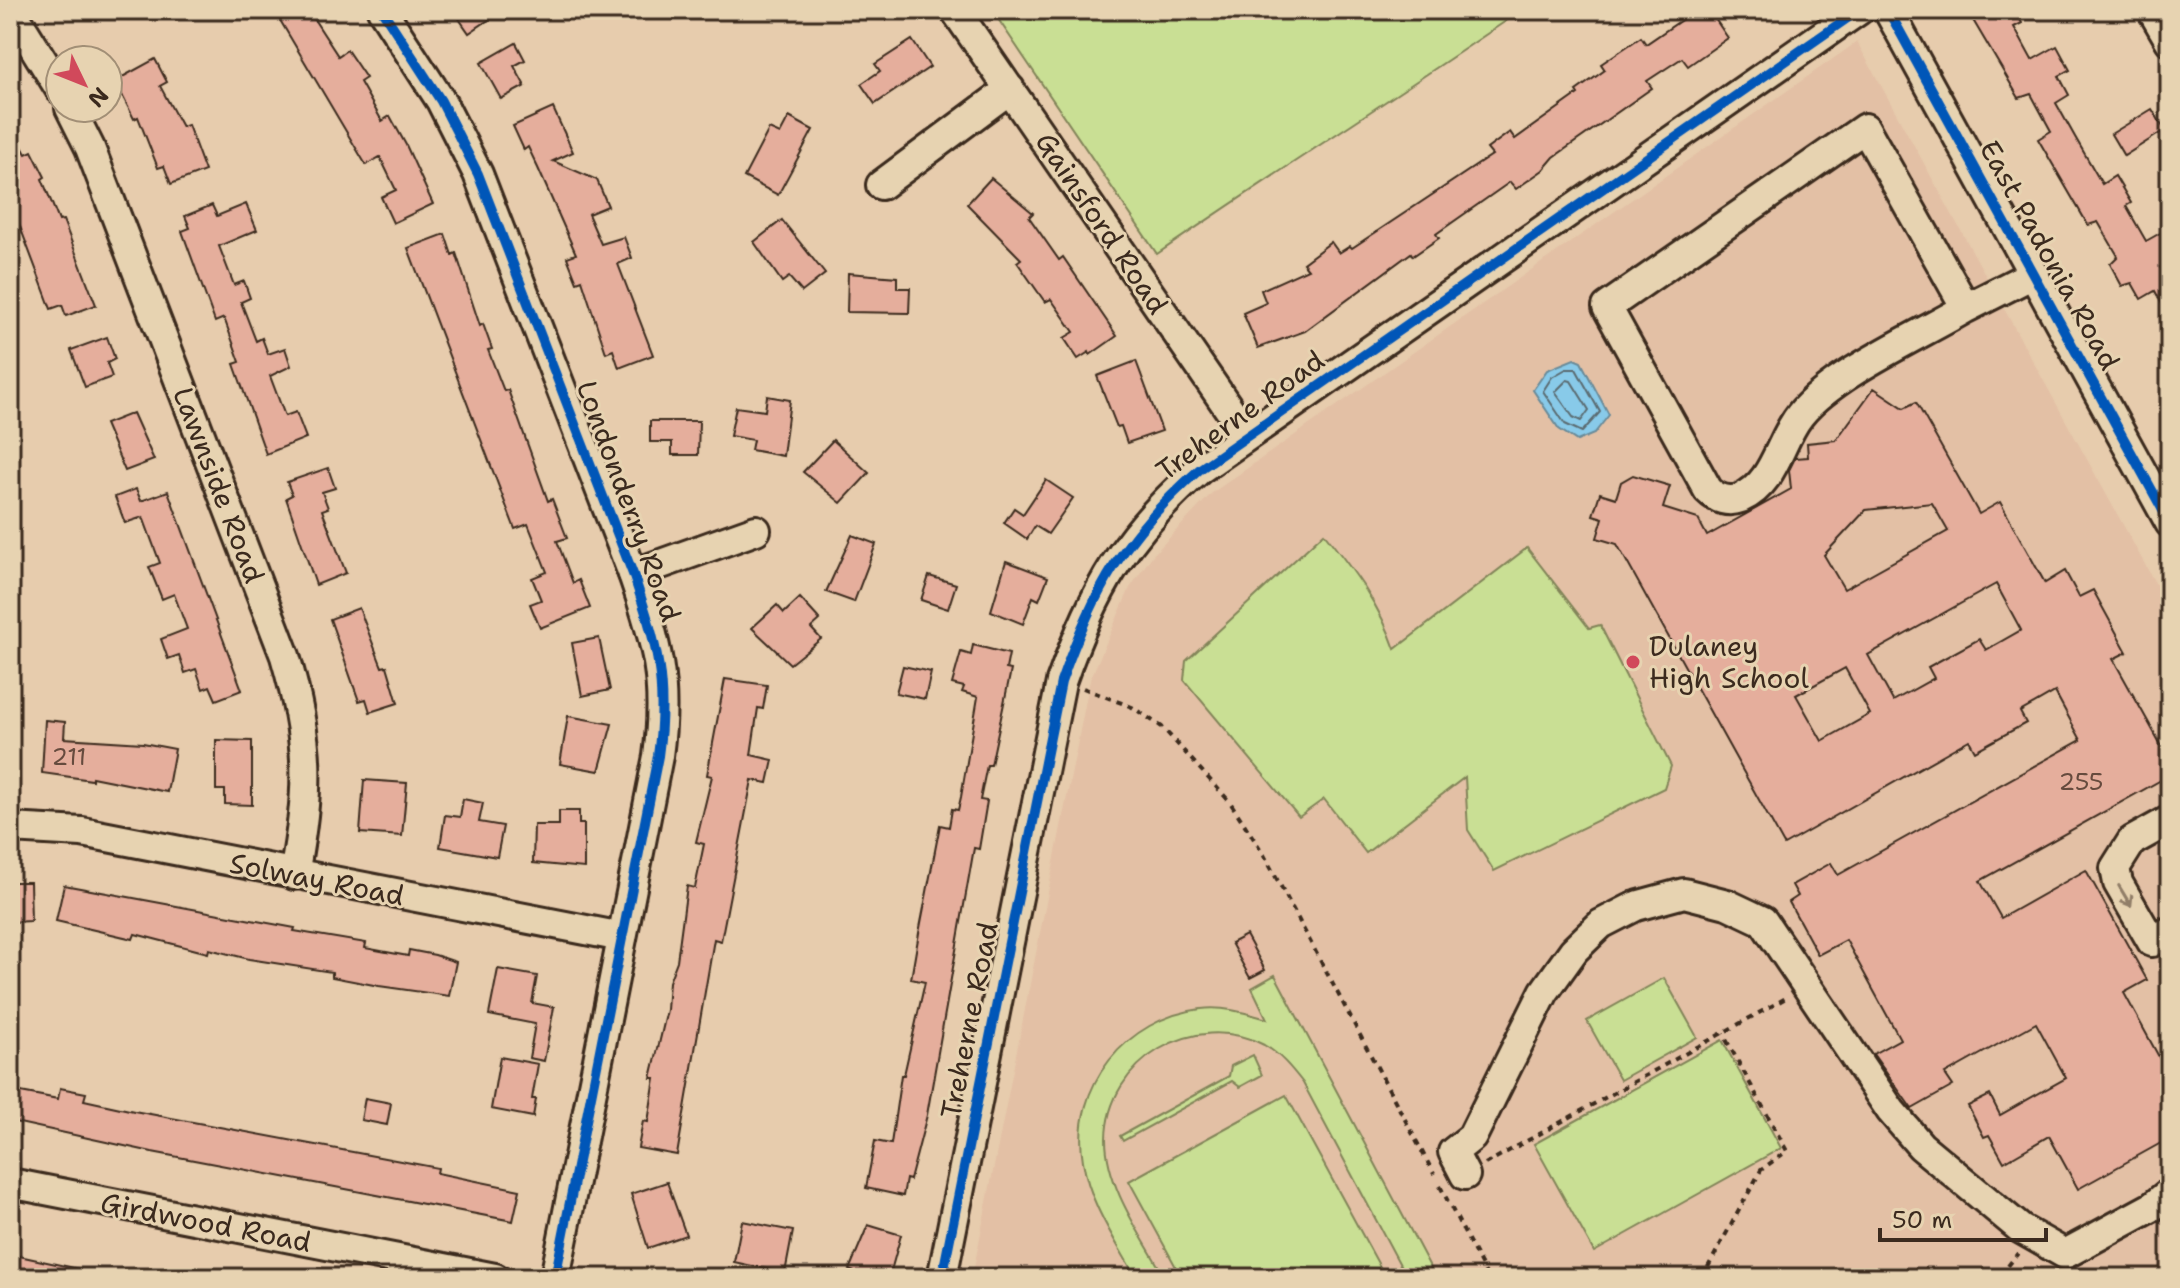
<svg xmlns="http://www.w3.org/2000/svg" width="2180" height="1288" font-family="'Shantell Sans',sans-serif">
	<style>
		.built { fill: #e3c0a5 }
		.green { fill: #c9df94; stroke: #828459; stroke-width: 2 }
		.water { fill: #88cae9; stroke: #698a98; stroke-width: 2 }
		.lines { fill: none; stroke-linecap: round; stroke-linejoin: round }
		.shore { stroke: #5a6a6f; stroke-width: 2 }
		.building { fill: #e5ae9c; stroke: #3b2a1e; stroke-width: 2; fill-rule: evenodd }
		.minor-casing { stroke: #3b2a1e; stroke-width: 34 }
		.path { stroke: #3b2a1e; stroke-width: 4; stroke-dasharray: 6 6; stroke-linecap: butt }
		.minor { stroke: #e7d3b1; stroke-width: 28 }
		.cycleway-casing { stroke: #e7d3b1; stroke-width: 15 }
		.cycleway { stroke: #0057b8; stroke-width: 10 }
		.oneway { stroke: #917e68 }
		.poi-dot { fill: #d1495b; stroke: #e7d3b1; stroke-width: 3 }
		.labels { text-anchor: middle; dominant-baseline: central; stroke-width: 6; stroke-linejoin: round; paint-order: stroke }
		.number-label { font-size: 24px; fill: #664b3e }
		.street-label { font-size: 28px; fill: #3b2a1e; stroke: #e7d3b1 }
		.poi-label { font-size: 28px; fill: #3b2a1e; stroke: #e7d3b1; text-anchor: start }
	</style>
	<rect width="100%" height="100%" fill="#e7ccad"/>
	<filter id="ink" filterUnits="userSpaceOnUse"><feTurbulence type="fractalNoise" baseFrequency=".0125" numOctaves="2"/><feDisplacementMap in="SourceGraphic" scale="16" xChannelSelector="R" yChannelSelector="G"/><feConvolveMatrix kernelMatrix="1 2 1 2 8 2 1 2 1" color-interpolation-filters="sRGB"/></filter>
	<g filter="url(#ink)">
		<polygon class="built" points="1857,42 2170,610 2170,1278 972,1278 1090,680 1130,588 1152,556 1212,493"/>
		<g class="green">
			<path d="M992,10H1522C1401,93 1278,171 1157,254Z"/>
			<path d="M1324,533C1353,570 1380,605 1395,649L1527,548L1589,628L1600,625L1671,766L1664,788L1494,871L1468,830L1465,777L1366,853L1324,799L1299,817L1184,680L1186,661Z"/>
			<path d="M1275,975L1436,1278H1407L1303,1083C1292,1069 1280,1054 1264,1045C1194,1009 1107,1061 1106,1139C1106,1188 1143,1237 1165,1278H1136C1116,1241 1089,1203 1083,1161C1070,1086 1127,1018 1201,1009C1224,1006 1246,1013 1267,1019L1252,988Z"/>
			<polygon points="1664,978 1697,1037 1620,1080 1587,1021"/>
			<polygon points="1722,1040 1781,1148 1594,1252 1534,1144"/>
			<polygon points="1253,1055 1262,1075 1240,1087 1232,1081 1123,1141 1120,1136 1229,1076 1231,1066"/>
			<polygon points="1286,1095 1386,1278 1182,1278 1129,1181"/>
		</g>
		<polygon class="water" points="1574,359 1581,362 1609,415 1594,434 1577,441 1559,429 1533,390 1547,370"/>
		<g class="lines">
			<g class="shore">
				<polygon points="1566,369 1576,369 1600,412 1582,432 1565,424 1543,391 1552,377"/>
				<polygon points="1567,380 1571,381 1589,410 1581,421 1573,417 1555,392"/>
			</g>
		</g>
		<g class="building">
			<polygon points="274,10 308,10 338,56 347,50 366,78 360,82 382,121 390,116 406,145 433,204 393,223 381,197 396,190 380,157 366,165"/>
			<polygon points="453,10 503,10 469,33"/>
			<polygon points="1696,10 1709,10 1728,38 1688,66 1682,58 1647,81 1652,88 1554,157 1543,170 1516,189 1510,182 1436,234 1439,238 1413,256 1411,253 1305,331 1258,348 1243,313 1266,303 1261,290 1308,269 1303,263 1331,242 1339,253 1350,246 1352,248 1492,155 1487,149 1510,132 1515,139 1578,94 1576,91 1605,70 1601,64 1641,37 1646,44"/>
			<polygon points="1967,10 2014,10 2022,23 2014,27 2032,60 2057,46 2070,70 2059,76 2069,95 2056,103 2075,137 2102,184 2115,176 2131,203 2126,206 2146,241 2162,232 2170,247 2170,261 2160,267 2170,284 2170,319 2155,291 2141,299 2132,283 2122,286 2110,264 2118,256 2098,222 2088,225 2038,139 2051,131 2031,94 2019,98"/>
			<polygon points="912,40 930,67 875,104 861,84 880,71 875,64"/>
			<polygon points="516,43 525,60 514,66 525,86 501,99 481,63"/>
			<polygon points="155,59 167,82 160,86 182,127 188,125 205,171 171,184 164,166 158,168 138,117 134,119 115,81"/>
			<polygon points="553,108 573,152 553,161 597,180 608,206 588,214 601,244 624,237 632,258 618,264 653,355 619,368 613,350 606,353 582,280 577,282 567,257 576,254 538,168 528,147 524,150 513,126"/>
			<polygon points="2152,109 2165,130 2124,156 2111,134"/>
			<polygon points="789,117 813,130 778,195 744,177 769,129 780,134"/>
			<polygon points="10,124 26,154 32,151 45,177 42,179 59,221 63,220 96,305 66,316 62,305 51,309 10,200"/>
			<polygon points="991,178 1033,213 1029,217 1059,260 1063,257 1117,336 1090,355 1089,352 1078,359 1064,338 1074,332 1051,299 1045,302 1017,262 1021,259 967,204"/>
			<polygon points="246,204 257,230 219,246 234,285 244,281 250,298 241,302 256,341 262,338 268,354 285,348 291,366 270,376 285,416 296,412 306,438 266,454 234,364 240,362 224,318 215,322 182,231 190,228 185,216 212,205 217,216"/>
			<polygon points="782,220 825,274 802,292 789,277 782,282 754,242"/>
			<polygon points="445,234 452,255 456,253 480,326 483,324 492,349 488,350 504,391 508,390 548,501 552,499 567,538 557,541 573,583 579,580 590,608 540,628 530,604 541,600 532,578 547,572 528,524 515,529 408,248"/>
			<polygon points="848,273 897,277 897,288 910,288 909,313 847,312"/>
			<polygon points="107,337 115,359 107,363 112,377 85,387 71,350"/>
			<polygon points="1136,361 1162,431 1127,443 1121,426 1117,427 1097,376"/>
			<path d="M1874,388L1904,408L1916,402L1979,514L2000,502L2045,583L2065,571L2079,597L2093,590L2127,652L2113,659L2170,761V775L1980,881L2001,918L2086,870L2147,980L2124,993L2170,1077V1138L2078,1189L2049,1136L2004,1162L1989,1135L1984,1137L1968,1106L1990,1095L2000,1115L2066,1078L2036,1023L1945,1074L1953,1086L1912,1109L1873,1054L1900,1039L1846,940L1818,955L1789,902L1798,896L1792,885L1831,863L1838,875L2081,740L2055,692L2020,712L2026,723L1975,751L1969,740L1784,845L1617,544L1597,538L1603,518L1593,515L1600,493L1616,498L1621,482L1633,475L1670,486L1663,508L1698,519L1707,536L1791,489L1789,470L1795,458L1808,457L1807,443L1836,440ZM1932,503L1948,531L1844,589L1824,555L1866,510ZM1996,584L2021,630L1986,650L1979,639L1928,667L1934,678L1893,701L1868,655ZM1845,668L1870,714L1822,741L1796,695Z"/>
			<polygon points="767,396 790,400 783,456 751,450 753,440 730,436 736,407 765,411"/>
			<polygon points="133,413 154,460 125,471 105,424"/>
			<polygon points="650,421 699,421 698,455 672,455 672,442 650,442"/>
			<polygon points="833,440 869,473 841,503 803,472"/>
			<polygon points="328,468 335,488 322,492 328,508 322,510 346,573 316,585 286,498 292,495 287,482"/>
			<polygon points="1046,480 1073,498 1048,534 1035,526 1027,539 1004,523 1014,508 1023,514"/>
			<polygon points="136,489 141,501 168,491 242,690 216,700 210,686 203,689 196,669 185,673 179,655 168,659 161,639 187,629 174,594 162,599 149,567 160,563 143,517 125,523 115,497"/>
			<polygon points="852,535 876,544 854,602 826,592"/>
			<polygon points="1006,561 1048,577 1039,600 1033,597 1023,624 991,611"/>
			<polygon points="929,576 956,584 948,609 921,600"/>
			<polygon points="800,598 820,620 811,628 821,639 790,664 752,628 777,605 784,613"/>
			<polygon points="359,608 382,667 387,666 398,703 370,712 366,699 359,701 330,619"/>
			<polygon points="599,638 610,690 582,696 572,643"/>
			<polygon points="973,645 1009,654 1006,669 1011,670 991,765 987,765 980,800 987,801 979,849 974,848 927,1115 910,1180 906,1179 903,1196 866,1188 875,1141 891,1144 901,1075 904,1075 925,982 911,979 919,933 940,825 949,827 952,809 958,810 961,797 978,697 962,692 964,687 952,684 961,652 971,655"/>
			<polygon points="903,666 931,672 925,699 896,693"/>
			<polygon points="725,679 767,685 763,709 758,708 751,755 773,760 768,783 752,780 721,941 714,939 677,1155 638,1148 643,1121 648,1122 655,1078 651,1078 667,1010 669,982 677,961 687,886 695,888 704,844 696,842 712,776 707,775"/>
			<polygon points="568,716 612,724 599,771 560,764"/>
			<polygon points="45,720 65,722 64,738 143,743 175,749 167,792 92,777 92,780 42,773"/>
			<polygon points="216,740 252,741 252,805 225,804 225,790 216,790"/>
			<polygon points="364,780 407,783 402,836 360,833"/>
			<polygon points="463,799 483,803 479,822 503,826 497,857 440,847 445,815 460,817"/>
			<polygon points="559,811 579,811 579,824 584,824 584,868 533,863 534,825 559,825"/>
			<polygon points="10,882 30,882 31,921 10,922"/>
			<polygon points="64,885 295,928 294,931 366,943 365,948 408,956 409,950 435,955 456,962 449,996 379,986 332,977 332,972 249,959 209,949 208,953 135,934 133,939 56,921"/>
			<polygon points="1246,935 1265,970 1250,978 1231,943"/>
			<polygon points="498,969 537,976 532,1003 554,1007 544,1061 529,1058 535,1024 489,1015"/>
			<polygon points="500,1057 538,1064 532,1099 536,1099 533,1117 491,1109"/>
			<polygon points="60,1088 86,1093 84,1100 134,1111 438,1168 437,1173 520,1190 513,1221 152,1152 10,1121 10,1090 58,1099"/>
			<polygon points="365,1098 391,1103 387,1125 361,1120"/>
			<polygon points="667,1182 686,1235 648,1248 631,1194"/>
			<polygon points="742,1221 793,1231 785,1273 734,1262"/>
			<polygon points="868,1225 901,1235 889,1278 856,1278 857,1273 849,1270"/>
			<polygon points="10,1254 79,1269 78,1278 10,1278"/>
		</g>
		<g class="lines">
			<g class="minor-casing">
				<g id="minor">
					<polyline points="11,10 60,89"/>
					<path d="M382,10L441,101L478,174L633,574C657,644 668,682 658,756L555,1278"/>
					<polyline points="955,10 1247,435"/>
					<polyline points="1888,10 2170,523"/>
					<polyline points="2152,10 2170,41"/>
					<path d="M70,108L90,148L285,656C311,745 310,785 294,875"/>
					<polyline points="881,185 1010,89"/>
					<path d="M1966,308C1919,336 1833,374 1800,415C1779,441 1775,483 1741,498C1728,503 1717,499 1708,490L1607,307L1865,128L1966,308L2033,274"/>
					<polyline points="633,574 756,530"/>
					<polyline points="2170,820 2132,841 2115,868 2118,883 2152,942 2170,931"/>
					<polyline points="10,828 82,832 622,937"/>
					<polyline points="1465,1175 1453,1152 1472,1137 1544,992 1574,950 1601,924 1636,906 1684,893 1727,904 1763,921 1891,1111 1921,1146 2021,1229 2065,1254 2152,1207 2170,1192"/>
					<polyline points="10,1183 495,1278"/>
					<path d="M942,1278L1061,682C1094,588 1125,535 1200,469L1859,10"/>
				</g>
			</g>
			<g class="path">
				<polyline points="1083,688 1132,707 1162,727 1230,802 1263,853 1434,1174"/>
				<polyline points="1485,1164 1786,998"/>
				<polyline points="1440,1186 1488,1278"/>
				<polyline points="2008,1266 2018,1253"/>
				<polyline points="1702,1278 1761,1170 1787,1151 1723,1034"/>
			</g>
			<use href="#minor" class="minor"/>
			<g class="cycleway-casing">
				<g id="cycleway">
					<path d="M382,10L441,101L478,174L633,574C657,644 668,682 658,756L555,1278"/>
					<polyline points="1888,10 2170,523"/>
					<path d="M942,1278L1061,682C1094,588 1125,535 1200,469L1859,10"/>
				</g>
			</g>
			<use href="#cycleway" class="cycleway"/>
		</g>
		<defs><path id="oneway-shaft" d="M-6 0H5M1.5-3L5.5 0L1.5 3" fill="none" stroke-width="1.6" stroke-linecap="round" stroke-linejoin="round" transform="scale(2)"/></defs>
		<use class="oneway" href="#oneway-shaft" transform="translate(2125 896) rotate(59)"/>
	</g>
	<circle class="poi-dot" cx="1633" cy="662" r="8"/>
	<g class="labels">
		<g class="number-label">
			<text x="69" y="757">211</text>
			<text x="2081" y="782">255</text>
		</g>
		<g class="street-label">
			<text transform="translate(1102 223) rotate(56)">Gainsford Road</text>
			<text transform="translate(2050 255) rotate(61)">East Padonia Road</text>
			<text transform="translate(1240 415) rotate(-36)">Treherne Road</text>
			<text transform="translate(219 485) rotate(69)">Lawnside Road</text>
			<text transform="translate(629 501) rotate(70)">Londonderry Road</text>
			<text transform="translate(317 879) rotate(11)">Solway Road</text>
			<text transform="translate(969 1020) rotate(-79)">Treherne Road</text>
			<text transform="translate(206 1222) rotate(11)">Girdwood Road</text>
		</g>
		<g class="poi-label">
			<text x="1649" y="646">Dulaney<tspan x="1649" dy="32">High School</tspan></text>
		</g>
	</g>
	<rect width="2180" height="1288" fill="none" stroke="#e7d3b1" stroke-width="40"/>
	<rect x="20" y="20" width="2140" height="1248" fill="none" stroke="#3b2a1e" stroke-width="3" filter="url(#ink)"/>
	<g transform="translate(84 84) rotate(133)"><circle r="38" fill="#e7d3b1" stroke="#a28f76" stroke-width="2"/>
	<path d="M0-6L14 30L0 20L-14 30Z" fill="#d1495b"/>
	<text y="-12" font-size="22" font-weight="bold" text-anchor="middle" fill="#3b2a1e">N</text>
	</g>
	<path d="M1880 1228v12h166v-12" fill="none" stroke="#3b2a1e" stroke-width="4"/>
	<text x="1892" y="1228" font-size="24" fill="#3b2a1e" stroke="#e7d3b1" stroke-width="6" paint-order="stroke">50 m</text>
</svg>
